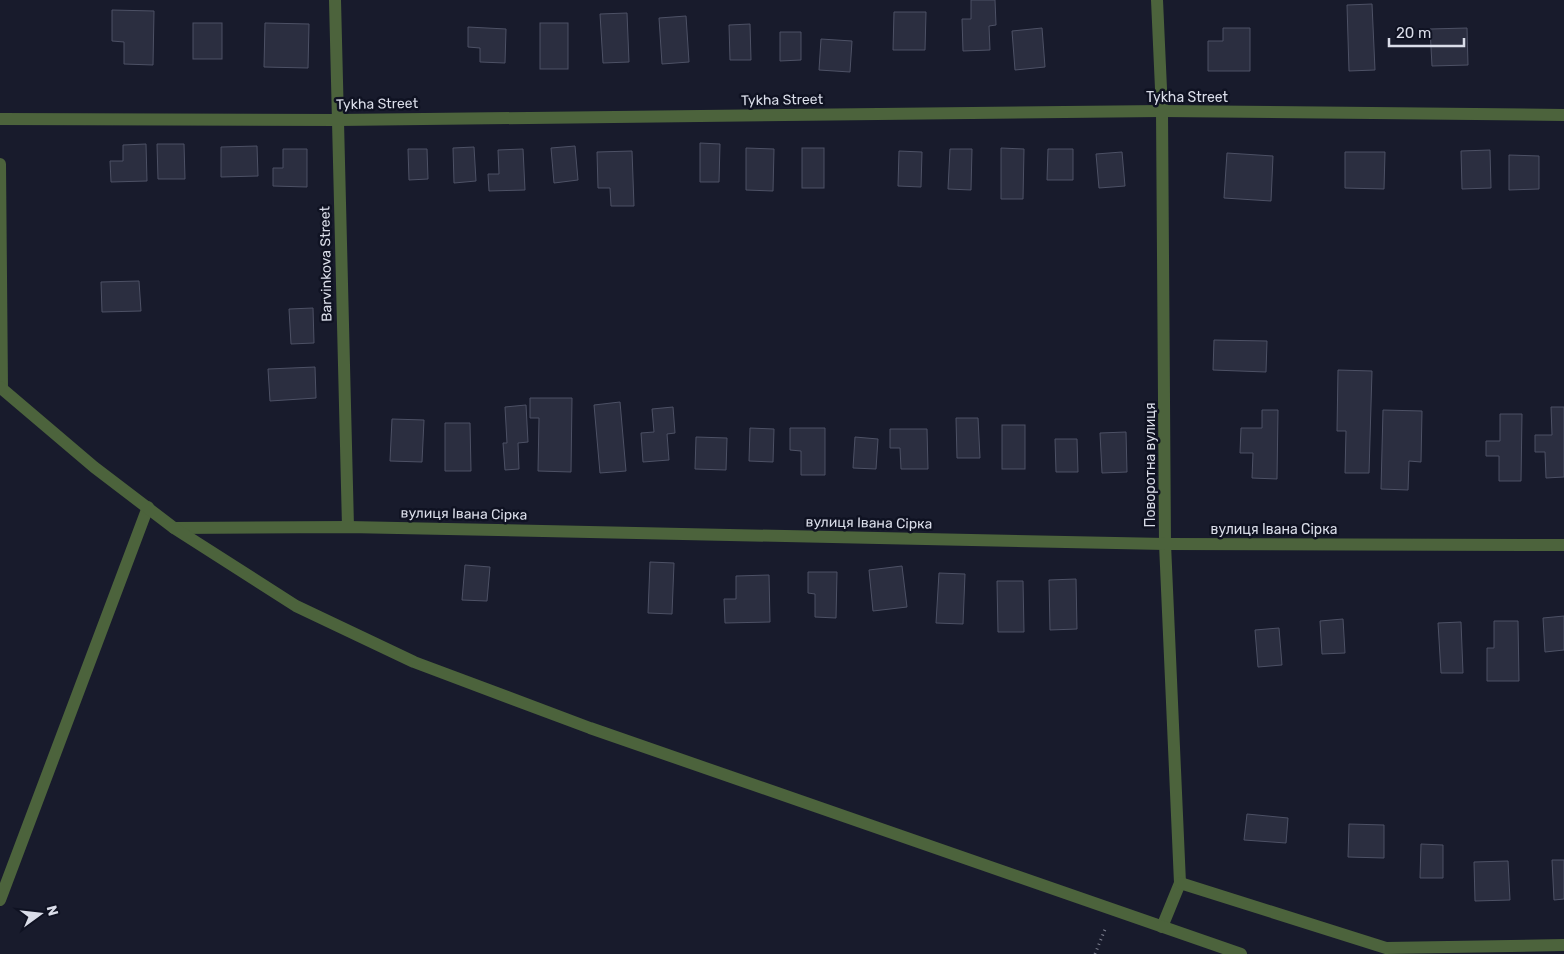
<svg xmlns="http://www.w3.org/2000/svg" width="1564" height="954" font-family="Rubik,sans-serif">
	<style>
		.building { fill: #2b2e40; stroke: #4d5165 }
		.lines { fill: none; stroke-linecap: round; stroke-linejoin: round }
		.path { stroke: #808392; stroke-width: 3; stroke-dasharray: 1 4; stroke-linecap: butt }
		.minor { stroke: #4c633c; stroke-width: 12 }
		.tertiary { stroke: #4c633c; stroke-width: 12 }
		.labels { text-anchor: middle; dominant-baseline: central; stroke-width: 5; stroke-linejoin: round; paint-order: stroke }
		.street-label { font-size: 14px; fill: #dadde9; stroke: #0f1222 }
	</style>
	<rect width="100%" height="100%" fill="#181b2c"/>
	<g class="building">
		<polygon points="971,0 995,0 996,25 989,26 990,50 963,51 962,19 971,19"/>
		<polygon points="1372,4 1375,70 1349,71 1347,5"/>
		<polygon points="112,10 154,11 153,65 124,64 124,42 112,41"/>
		<polygon points="894,12 926,12 925,50 893,50"/>
		<polygon points="627,13 629,62 603,63 600,14"/>
		<polygon points="686,16 689,62 662,64 659,18"/>
		<rect x="193" y="23" width="29" height="36"/>
		<polygon points="265,23 309,24 308,68 264,67"/>
		<rect x="540" y="23" width="28" height="46"/>
		<polygon points="750,24 751,60 730,60 729,25"/>
		<polygon points="468,27 506,29 505,63 480,62 480,48 468,47"/>
		<polygon points="1042,28 1045,67 1015,70 1012,31"/>
		<polygon points="1223,28 1250,28 1250,71 1208,71 1208,41 1223,41"/>
		<polygon points="1467,28 1468,65 1432,66 1430,29"/>
		<polygon points="780,32 801,32 801,60 780,61"/>
		<polygon points="821,39 852,41 850,72 819,70"/>
		<polygon points="700,143 720,144 719,182 700,182"/>
		<polygon points="146,144 147,181 111,182 110,161 123,161 123,145"/>
		<polygon points="157,144 184,144 185,179 158,179"/>
		<polygon points="257,146 258,176 221,177 221,147"/>
		<polygon points="575,146 578,180 554,183 551,148"/>
		<polygon points="474,147 476,181 454,183 453,148"/>
		<polygon points="746,148 774,149 773,191 746,190"/>
		<rect x="802" y="148" width="22" height="40"/>
		<polygon points="1001,148 1024,149 1023,199 1001,199"/>
		<polygon points="283,149 307,149 307,187 273,186 273,168 283,168"/>
		<polygon points="408,149 427,149 428,179 409,180"/>
		<polygon points="523,149 525,190 489,191 488,174 499,174 498,150"/>
		<polygon points="950,149 972,149 971,190 948,189"/>
		<polygon points="1048,149 1073,149 1073,180 1047,180"/>
		<polygon points="1490,150 1491,188 1462,189 1461,151"/>
		<polygon points="632,151 634,206 611,206 610,188 598,188 597,152"/>
		<polygon points="899,151 922,152 921,187 898,186"/>
		<polygon points="1122,152 1125,186 1099,188 1096,154"/>
		<polygon points="1345,152 1385,152 1384,189 1345,188"/>
		<polygon points="1227,153 1273,156 1271,201 1224,198"/>
		<polygon points="1509,155 1539,156 1539,189 1509,190"/>
		<polygon points="139,281 141,311 102,312 101,282"/>
		<polygon points="313,308 314,343 291,344 289,309"/>
		<polygon points="1214,340 1267,341 1266,372 1213,370"/>
		<polygon points="315,367 316,398 270,401 268,369"/>
		<polygon points="1338,370 1372,371 1369,473 1345,473 1346,431 1337,431"/>
		<polygon points="530,398 572,398 571,472 538,471 539,418 530,418"/>
		<polygon points="620,402 626,471 600,473 594,405"/>
		<polygon points="526,405 528,442 518,443 519,469 505,470 503,443 507,443 505,407"/>
		<polygon points="673,407 675,433 667,434 669,460 643,462 641,433 654,432 652,409"/>
		<polygon points="1551,407 1564,407 1564,477 1546,478 1545,452 1535,452 1535,435 1552,435"/>
		<polygon points="1262,410 1278,410 1277,479 1252,478 1253,453 1240,453 1241,428 1262,428"/>
		<polygon points="1383,410 1422,411 1421,462 1409,461 1408,490 1381,489"/>
		<polygon points="1500,414 1522,414 1521,481 1499,481 1499,456 1486,456 1486,441 1500,441"/>
		<polygon points="956,418 978,418 980,458 957,458"/>
		<polygon points="392,419 424,420 422,462 390,461"/>
		<polygon points="445,423 470,423 471,471 445,471"/>
		<rect x="1002" y="425" width="23" height="44"/>
		<polygon points="750,428 774,429 773,462 749,461"/>
		<polygon points="790,428 825,428 825,475 801,475 801,451 790,450"/>
		<polygon points="890,429 927,429 928,469 901,469 900,448 890,448"/>
		<polygon points="1126,432 1127,472 1102,473 1100,433"/>
		<polygon points="696,437 727,438 726,470 695,469"/>
		<polygon points="855,437 878,439 876,469 853,468"/>
		<polygon points="1055,439 1077,439 1078,472 1056,472"/>
		<polygon points="650,562 674,563 672,614 648,613"/>
		<polygon points="465,565 490,567 487,601 462,600"/>
		<polygon points="902,566 907,607 873,611 869,570"/>
		<polygon points="808,572 837,572 836,618 815,617 815,594 808,593"/>
		<polygon points="939,573 965,574 963,624 936,623"/>
		<polygon points="769,575 770,622 725,623 724,599 736,599 736,576"/>
		<polygon points="1076,579 1077,629 1050,630 1049,580"/>
		<polygon points="997,581 1023,581 1024,632 998,632"/>
		<polygon points="1564,616 1564,650 1545,652 1543,618"/>
		<polygon points="1343,619 1345,653 1322,654 1320,621"/>
		<polygon points="1494,621 1518,621 1519,681 1487,681 1487,648 1494,648"/>
		<polygon points="1461,622 1463,673 1441,673 1438,623"/>
		<polygon points="1279,628 1282,665 1258,667 1255,630"/>
		<polygon points="1247,814 1288,818 1286,843 1244,840"/>
		<polygon points="1349,824 1384,825 1384,858 1348,857"/>
		<polygon points="1421,844 1443,845 1443,878 1420,878"/>
		<polygon points="1552,860 1564,860 1564,899 1554,900"/>
		<polygon points="1508,861 1510,900 1475,901 1474,862"/>
	</g>
	<g class="lines">
		<polyline class="path" points="1095,954 1106,927"/>
		<g class="minor">
			<polyline points="335,0 348,527"/>
			<polyline points="1157,0 1162,111 1165,544 1180,883 1162,927"/>
			<polyline points="0,119 338,120 1162,111 1564,115"/>
			<polyline points="0,164 2,388"/>
			<polyline points="174,528 348,527 1165,544 1564,545"/>
			<polyline points="1180,883 1386,948 1564,945"/>
			<polyline points="0,900 148,507"/>
		</g>
		<polyline class="tertiary" points="0,387 94,467 174,528 296,606 414,662 590,728 1241,954"/>
	</g>
	<g class="labels">
		<g class="street-label">
			<text x="1187" y="97">Tykha Street</text>
			<text transform="translate(782 100) rotate(-1)">Tykha Street</text>
			<text transform="translate(377 104) rotate(-1)">Tykha Street</text>
			<text transform="translate(326 264) rotate(-91)">Barvinkova Street</text>
			<text transform="translate(1150 465) rotate(-90)">Поворотна вулиця</text>
			<text transform="translate(464 514) rotate(1)">вулиця Івана Сірка</text>
			<text transform="translate(869 523) rotate(1)">вулиця Івана Сірка</text>
			<text x="1274" y="529">вулиця Івана Сірка</text>
		</g>
	</g>
	<g transform="translate(40 914) rotate(75)" stroke="#0f1222" stroke-width="4" paint-order="stroke">
	<path d="M0-4L9 19L0 12L-9 19Z" fill="#dadde9"/>
	<text y="-8" font-size="14" font-weight="bold" text-anchor="middle" fill="#dadde9">N</text>
	</g>
	<path d="M1389 38v8h75v-8" fill="none" stroke="#dadde9" stroke-width="2.5"/>
	<text x="1396" y="38" font-size="15" fill="#dadde9" stroke="#0f1222" stroke-width="4" paint-order="stroke">20 m</text>
</svg>
